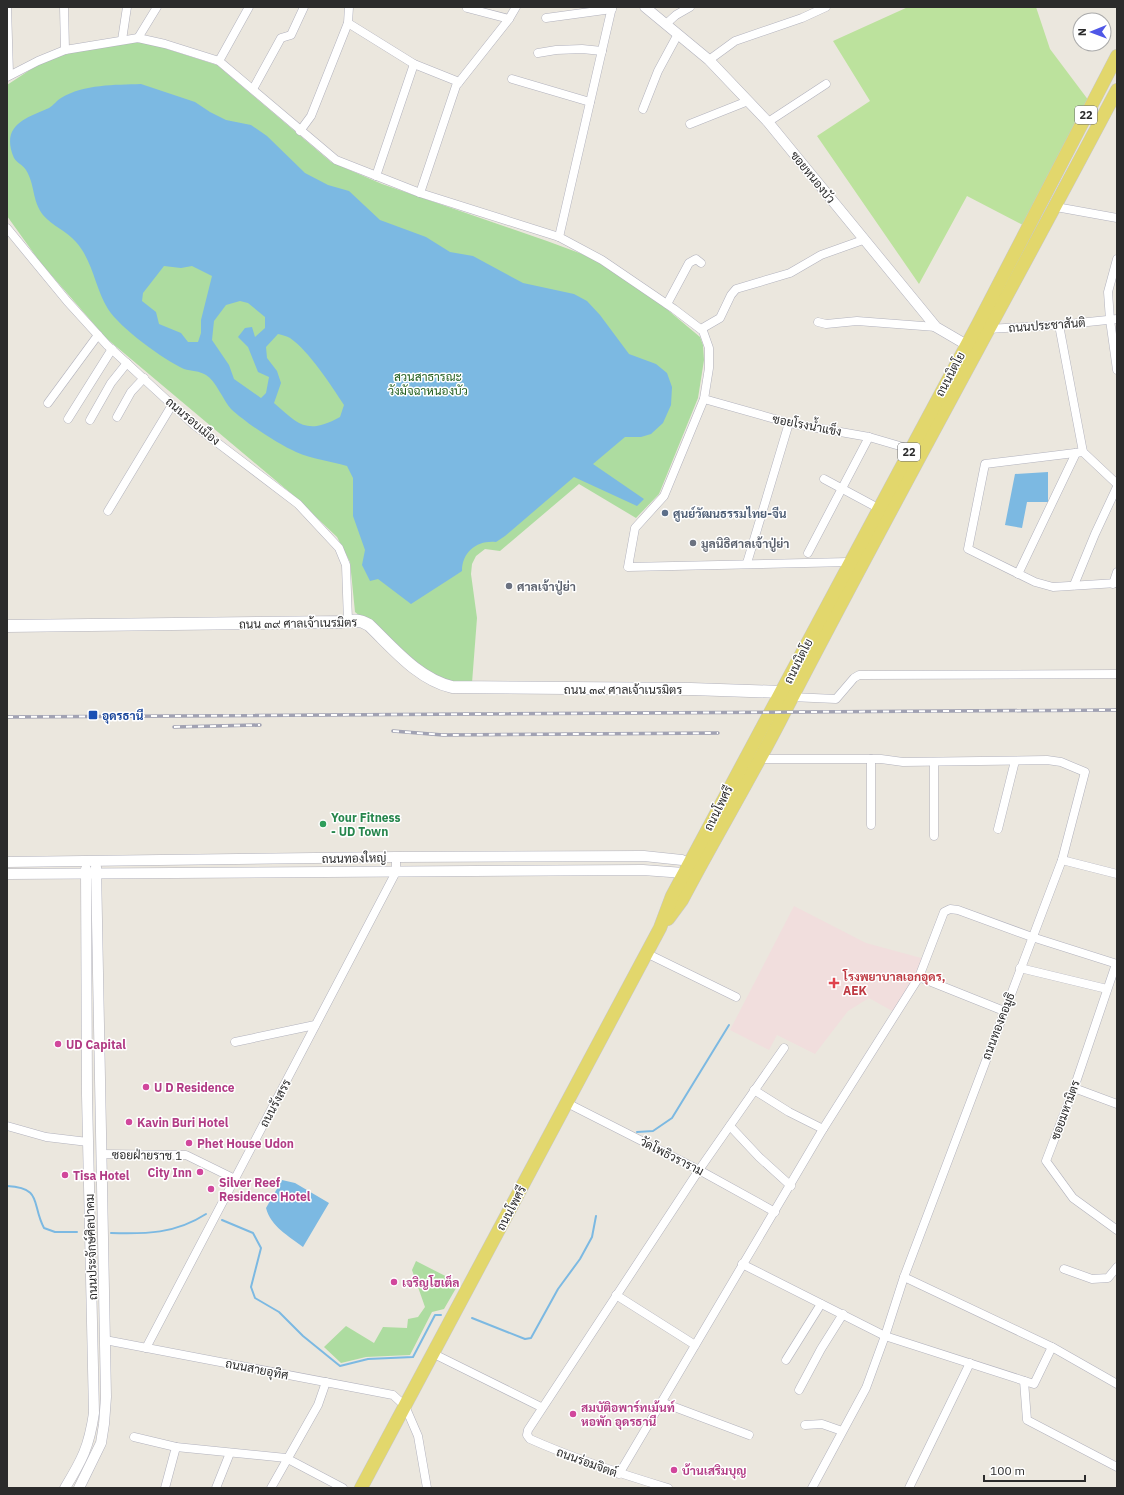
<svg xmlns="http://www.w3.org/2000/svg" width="1124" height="1495" font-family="'IBM Plex Sans',Sarabun,sans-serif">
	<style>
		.medical { fill: #f1dedd }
		.green { fill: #addca0 }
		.pitch { fill: #bce29d }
		.water { fill: #7cb9e2; fill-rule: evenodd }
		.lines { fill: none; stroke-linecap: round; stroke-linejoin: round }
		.stream { stroke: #7cb9e2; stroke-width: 2 }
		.minor-casing { stroke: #b2b2bd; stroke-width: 9 }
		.tertiary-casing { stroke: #b2b2bd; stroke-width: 11 }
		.secondary-casing { stroke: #b2b2bd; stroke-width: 13 }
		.primary-casing { stroke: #c8c8c8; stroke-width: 14 }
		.minor { stroke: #fff; stroke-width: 8 }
		.tertiary { stroke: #fff; stroke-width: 10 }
		.secondary { stroke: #fff; stroke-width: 12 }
		.primary { stroke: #e2d76c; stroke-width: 13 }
		.rail-casing { stroke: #a1a2b3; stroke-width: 3.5 }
		.rail { stroke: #fff; stroke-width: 2; stroke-dasharray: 6; stroke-linecap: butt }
		.service-dot { fill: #5c6f8a; stroke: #fff; stroke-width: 1.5 }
		.worship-dot { fill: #6b7280; stroke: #fff; stroke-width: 1.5 }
		.transit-dot { fill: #1a4fb4; stroke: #fff; stroke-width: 1.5 }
		.leisure-dot { fill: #2e9e5b; stroke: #fff; stroke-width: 1.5 }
		.health-dot { fill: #e0444e; stroke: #fff; stroke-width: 1.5 }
		.hotel-dot { fill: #d1479c; stroke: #fff; stroke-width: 1.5 }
		.labels { text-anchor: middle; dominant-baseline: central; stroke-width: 3; stroke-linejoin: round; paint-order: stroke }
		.shield { fill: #fff; stroke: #6b6b6b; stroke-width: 1 }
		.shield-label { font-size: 11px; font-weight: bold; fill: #2b2b2b }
		.street-label { font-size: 12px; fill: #2b2b2b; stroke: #fff }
		.park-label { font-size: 12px; fill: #266122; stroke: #fff }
		.service-label { font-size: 12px; font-weight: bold; fill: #4e5e75; stroke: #fff; text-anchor: start }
		.worship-label { font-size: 12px; font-weight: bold; fill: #5b616d; stroke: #fff; text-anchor: start }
		.transit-label { font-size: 12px; font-weight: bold; fill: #164399; stroke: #fff; text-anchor: start }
		.leisure-label { font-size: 12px; font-weight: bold; fill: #27864d; stroke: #fff; text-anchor: start }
		.health-label { font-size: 12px; font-weight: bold; fill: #be3a42; stroke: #fff; text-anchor: start }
		.hotel-label { font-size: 12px; font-weight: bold; fill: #b23c85; stroke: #fff; text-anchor: start }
	</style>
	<rect width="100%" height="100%" fill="#ebe7de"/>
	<polygon class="medical" points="794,906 866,943 925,959 894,1012 869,998 848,1011 815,1054 777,1035 769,1050 730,1030"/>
	<g class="green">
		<polygon points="142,41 217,65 331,162 382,184 547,241 582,254 605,265 657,301 700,337 703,345 704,360 698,398 659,494 636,518 579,484 500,551 485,549 476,556 472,564 471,574 477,618 472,683 448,681 428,673 355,612 350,562 337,537 293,495 106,338 40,262 7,216 7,85 42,62 73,52"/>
		<polygon points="416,1261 459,1283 444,1309 432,1312 410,1355 366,1357 341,1363 324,1347 346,1326 374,1343 383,1327 407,1328 408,1319 418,1317 425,1307 412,1270"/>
	</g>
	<polygon class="pitch" points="908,7 1036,7 1050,49 1089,101 1023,225 967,196 919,284 817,136 870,101 833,41"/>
	<g class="water">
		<path d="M141,84L195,102L210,112L226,120L251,125L267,136L305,173L328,185L349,191L380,220L426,237L450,252L473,256L523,283L574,294L587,301L600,315L629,354L656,364L667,373L672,387L671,405L663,423L651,434L641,437H625L593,464L644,499L637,506L574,477L505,536L496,542C478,540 462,551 462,571L456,575L411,604L378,579L370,581L362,565L365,550L353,516V478L347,466C330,461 312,459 296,452C278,444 246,423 231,409C223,400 216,381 206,375C200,371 191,371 184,369C164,360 120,328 108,309C95,288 93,261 76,242C67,231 52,226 43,215C32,201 35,184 26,170C23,165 17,163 14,158C0,125 26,118 49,108C54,105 57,100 61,98C84,84 115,85 141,84ZM164,266L181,268L192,266L212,276L201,320V333L198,342H188L181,333L159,324L156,312L142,301L143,293ZM240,301L248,303L265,317V328L255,337L252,327L245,328L238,337L248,347L258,372L269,377L266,393L261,398L234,379L229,365L212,340L214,321L226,305ZM278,334C282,335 287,336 290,338C309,351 331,385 344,405L340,417C307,435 299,425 274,403L281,383L277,371L267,358L266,347Z"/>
		<polygon points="1048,472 1048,502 1027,502 1022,528 1005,525 1015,474"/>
		<path d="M282,1180L295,1183L329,1203L303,1247C289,1236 271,1227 266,1208Z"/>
	</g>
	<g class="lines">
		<g class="stream">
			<polyline points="637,1132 653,1131 672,1118 729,1025"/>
			<path d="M7,1186C43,1188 31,1203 44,1228L55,1232H77"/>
			<polyline points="222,1220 253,1233 261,1248 251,1287 255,1298 279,1312 303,1336 340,1366 368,1359 413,1357 435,1315 441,1315"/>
			<path d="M111,1233C146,1234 175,1234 206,1214"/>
			<polyline points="472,1318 525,1339 531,1338 558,1289 580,1259 592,1237 596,1216"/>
		</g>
		<g class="minor-casing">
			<g id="minor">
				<polyline points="7,7 9,74"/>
				<polyline points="64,7 65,50"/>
				<polyline points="467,8 509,19"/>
				<polyline points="546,18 612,9"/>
				<polyline points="348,23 414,64 459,82"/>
				<polyline points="666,24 676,15 690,7"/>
				<polyline points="138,38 157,7"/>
				<polyline points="122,40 127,7"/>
				<polyline points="538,53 556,50 582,49 602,51"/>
				<polyline points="709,60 735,41 802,18 826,7"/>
				<polyline points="219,61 249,7"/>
				<polyline points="7,77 38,61 65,50 138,38 165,44 219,61 336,160 420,193 559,237 602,260 674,309 703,331 709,348 709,368 704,399 664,496 635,528 628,567 849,562"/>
				<polyline points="512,79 590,102"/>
				<polyline points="253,89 281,38 291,35 304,7"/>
				<polyline points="643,109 658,71 678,34"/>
				<polyline points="768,122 826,84"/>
				<polyline points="690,124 748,101"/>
				<polyline points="300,131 311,116 348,23 349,7"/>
				<polyline points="376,176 414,64"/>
				<polyline points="420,193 456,86 509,19 516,7"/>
				<polyline points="1056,207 1117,218"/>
				<polyline points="7,228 67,301 107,345 194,425 298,504 339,548 346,565 348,621"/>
				<polyline points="559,237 612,7"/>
				<polyline points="1117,259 1108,292 1110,320 1117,370"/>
				<polyline points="667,304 689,263 696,259 701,263"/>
				<polyline points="818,322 826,324 857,321 936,327"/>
				<polyline points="1059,325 1083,452"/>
				<polyline points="701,329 720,318 731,295 736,289 790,273 821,255 863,240"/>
				<polyline points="988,329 1059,325 1117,319"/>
				<polyline points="704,399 789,423 869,437 910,449"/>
				<polyline points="48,403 98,335"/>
				<polyline points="117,417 131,392 144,378"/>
				<polyline points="68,419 112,349"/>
				<polyline points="90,420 111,383 127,363"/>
				<polyline points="824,479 878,508"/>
				<polyline points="1117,484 1083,452 985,464 968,549 1035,582 1053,587 1117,583"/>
				<polyline points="108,511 172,405"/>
				<polyline points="808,553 869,437"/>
				<polyline points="747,563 789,423"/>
				<polyline points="1018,574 1076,453"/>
				<polyline points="1113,584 1117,572"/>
				<polyline points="1074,585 1095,534 1117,487"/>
				<polyline points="791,697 836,699 854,678 859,675 1117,674"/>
				<polyline points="759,759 881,759 903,762 1047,760 1061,762 1085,772 1062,860 904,1277 885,1336 866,1388 812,1488"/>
				<polyline points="871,759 871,825"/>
				<polyline points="998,829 1015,761"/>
				<polyline points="934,836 934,762"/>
				<polyline points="1062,860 1117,874"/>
				<polyline points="646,953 736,997"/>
				<polyline points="1116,964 1074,1088 1046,1161 1073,1198 1117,1230"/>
				<polyline points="1020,968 1107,989"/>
				<polyline points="919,977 1004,1011"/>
				<polyline points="235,1042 315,1025"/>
				<polyline points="1074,1088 1117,1104"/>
				<polyline points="754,1090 789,1112 823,1129"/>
				<polyline points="567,1103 699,1170 775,1212"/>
				<polyline points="7,1126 46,1137 88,1142"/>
				<polyline points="730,1126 759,1157 791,1186"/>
				<polyline points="101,1154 186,1155 235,1179"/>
				<polyline points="742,1264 885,1336 1034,1384 1052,1347"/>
				<polyline points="1064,1269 1092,1279 1108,1278 1117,1267"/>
				<polyline points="904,1277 1052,1347 1117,1384"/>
				<polyline points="616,1295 695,1345"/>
				<polyline points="105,1340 393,1395 405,1406 418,1436 427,1488"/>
				<polyline points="146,1348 396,872 396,857"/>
				<polyline points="432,1353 541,1407"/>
				<polyline points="786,1360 821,1304"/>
				<polyline points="1024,1381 1027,1420 1117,1467"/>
				<polyline points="799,1390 821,1349 843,1314"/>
				<polyline points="661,1402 749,1435"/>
				<polyline points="805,1425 822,1424 842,1431"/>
				<polyline points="134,1437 176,1447 165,1488"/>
				<polyline points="176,1447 286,1458 343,1488"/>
				<polyline points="619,1474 823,1129 919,977 944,912 950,909 958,910 1032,937 1117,964"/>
				<polyline points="216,1488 230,1453"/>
				<polyline points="271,1488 318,1405 326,1382"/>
				<path d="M668,1488C621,1474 575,1459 530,1439L527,1435L528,1430L699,1170L784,1048"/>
				<polyline points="909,1488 970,1363"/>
			</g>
		</g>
		<g class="tertiary-casing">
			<g id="tertiary">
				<polyline points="645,7 709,60 768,122 936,327 972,348"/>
				<polyline points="7,862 396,857 644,856 682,860 695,868"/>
				<polyline points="7,874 643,870 684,873 690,876"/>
				<path d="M65,1488C82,1460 89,1447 94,1413L87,1095L86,869"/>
				<polyline points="79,1488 101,1443 104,1424 106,1397 96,867"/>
			</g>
		</g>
		<g class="secondary-casing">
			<path id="secondary" d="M7,626L342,622C352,620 359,619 369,625C393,648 418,679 452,687L691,689L782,692"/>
		</g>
		<g class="primary-casing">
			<g id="primary">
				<path d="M668,919L682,900C715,837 752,776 784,713C892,504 1007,298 1117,90"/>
				<polyline points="361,1488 660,928 672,896 978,324 1117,56"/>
			</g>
		</g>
		<use href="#minor" class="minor"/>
		<use href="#tertiary" class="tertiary"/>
		<use href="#secondary" class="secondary"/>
		<use href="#primary" class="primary"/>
		<g class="rail-casing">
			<g id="rail">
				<polyline points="7,717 1117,710"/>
				<polyline points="174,727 260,725"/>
				<polyline points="393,731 443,735 718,733"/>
			</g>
		</g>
		<use href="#rail" class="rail"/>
	</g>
	<circle class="service-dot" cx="665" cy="513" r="4"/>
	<g class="worship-dot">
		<circle cx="693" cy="543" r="4"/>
		<circle cx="509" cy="586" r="4"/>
	</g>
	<rect class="transit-dot" x="88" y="710" width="10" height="10" rx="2"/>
	<circle class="leisure-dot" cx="323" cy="824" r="4"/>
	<path class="health-dot" d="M832 977h4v4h4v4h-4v4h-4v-4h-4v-4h4z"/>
	<g class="hotel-dot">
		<circle cx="58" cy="1044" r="4"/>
		<circle cx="146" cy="1087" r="4"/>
		<circle cx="129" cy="1122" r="4"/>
		<circle cx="189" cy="1143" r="4"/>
		<circle cx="200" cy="1172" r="4"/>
		<circle cx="65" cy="1175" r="4"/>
		<circle cx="211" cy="1189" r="4"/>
		<circle cx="394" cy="1282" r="4"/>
		<circle cx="573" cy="1414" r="4"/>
		<circle cx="674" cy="1470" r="4"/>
	</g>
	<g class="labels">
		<g class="shield">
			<rect x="1075" y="106" width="22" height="18" rx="3"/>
			<rect x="898" y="443" width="22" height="18" rx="3"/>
		</g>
		<g class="shield-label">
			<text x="1086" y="115">22</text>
			<text x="909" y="452">22</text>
		</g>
		<g class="street-label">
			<text transform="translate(813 177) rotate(51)">ซอยหนองบัว</text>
			<text transform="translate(1047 325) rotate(-4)">ถนนประชาสันติ</text>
			<text transform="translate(950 374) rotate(-62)">ถนนนิตโย</text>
			<text transform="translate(193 421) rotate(40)">ถนนรอบเมือง</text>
			<text transform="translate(807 425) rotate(11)">ซอยโรงน้ำแข็ง</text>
			<text transform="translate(298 623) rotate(-1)">ถนน ๓๙ ศาลเจ้าเนรมิตร</text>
			<text transform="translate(798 661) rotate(-63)">ถนนนิตโย</text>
			<text x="623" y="689">ถนน ๓๙ ศาลเจ้าเนรมิตร</text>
			<text transform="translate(718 808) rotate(-63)">ถนนโพศรี</text>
			<text transform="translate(354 858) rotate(-1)">ถนนทองใหญ่</text>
			<text transform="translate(998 1026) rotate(-69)">ถนนทองคอมูธิ</text>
			<text transform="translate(275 1103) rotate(-62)">ถนนรังสรร</text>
			<text transform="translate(1065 1110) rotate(-70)">ซอยมหามิตร</text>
			<text transform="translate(147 1155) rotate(1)">ซอยฝ่ายราช 1</text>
			<text transform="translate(672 1156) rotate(27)">วัดโพธิวราราม</text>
			<text transform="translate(511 1208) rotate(-62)">ถนนโพศรี</text>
			<text transform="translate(91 1247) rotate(-92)">ถนนประจักษ์ศิลปาคม</text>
			<text transform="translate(257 1369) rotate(11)">ถนนสายอุทิศ</text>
			<text transform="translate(587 1462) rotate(20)">ถนนร่อมจิตต์</text>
		</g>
		<g class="park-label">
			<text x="428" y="376">สวนสาธารณะ<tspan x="428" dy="14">วังมัจฉาหนองบัว</tspan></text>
		</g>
		<g class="service-label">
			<text x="673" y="513">ศูนย์วัฒนธรรมไทย-จีน</text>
		</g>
		<g class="worship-label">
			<text x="701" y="543">มูลนิธิศาลเจ้าปู่ย่า</text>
			<text x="517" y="586">ศาลเจ้าปู่ย่า</text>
		</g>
		<g class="transit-label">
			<text x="102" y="715">อุดรธานี</text>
		</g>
		<g class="leisure-label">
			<text x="331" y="817">Your Fitness<tspan x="331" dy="14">- UD Town</tspan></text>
		</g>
		<g class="health-label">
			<text x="843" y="976">โรงพยาบาลเอกอุดร,<tspan x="843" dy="14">AEK</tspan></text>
		</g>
		<g class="hotel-label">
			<text x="66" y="1044">UD Capital</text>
			<text x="154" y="1087">U D Residence</text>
			<text x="137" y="1122">Kavin Buri Hotel</text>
			<text x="197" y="1143">Phet House Udon</text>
			<text x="192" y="1172" text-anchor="end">City Inn</text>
			<text x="73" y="1175">Tisa Hotel</text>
			<text x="219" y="1182">Silver Reef<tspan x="219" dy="14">Residence Hotel</tspan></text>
			<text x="402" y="1282">เจริญโฮเต็ล</text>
			<text x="581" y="1407">สมบัติอพาร์ทเม้นท์<tspan x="581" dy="14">หอพัก อุดรธานี</tspan></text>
			<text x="682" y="1470">บ้านเสริมบุญ</text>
		</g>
	</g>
	<rect width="1124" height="1495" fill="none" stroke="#2b2b2b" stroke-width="16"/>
	<g transform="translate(1092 32) rotate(269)"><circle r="19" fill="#ffffff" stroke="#aaaaaa"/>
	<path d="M0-3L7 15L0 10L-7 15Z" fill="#4f57e7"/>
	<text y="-6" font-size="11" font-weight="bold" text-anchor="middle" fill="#2b2b2b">N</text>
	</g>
	<path d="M984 1475v6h101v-6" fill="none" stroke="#2b2b2b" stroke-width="2"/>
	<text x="990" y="1475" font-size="12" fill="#2b2b2b" stroke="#ffffff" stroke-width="3" paint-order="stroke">100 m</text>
</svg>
